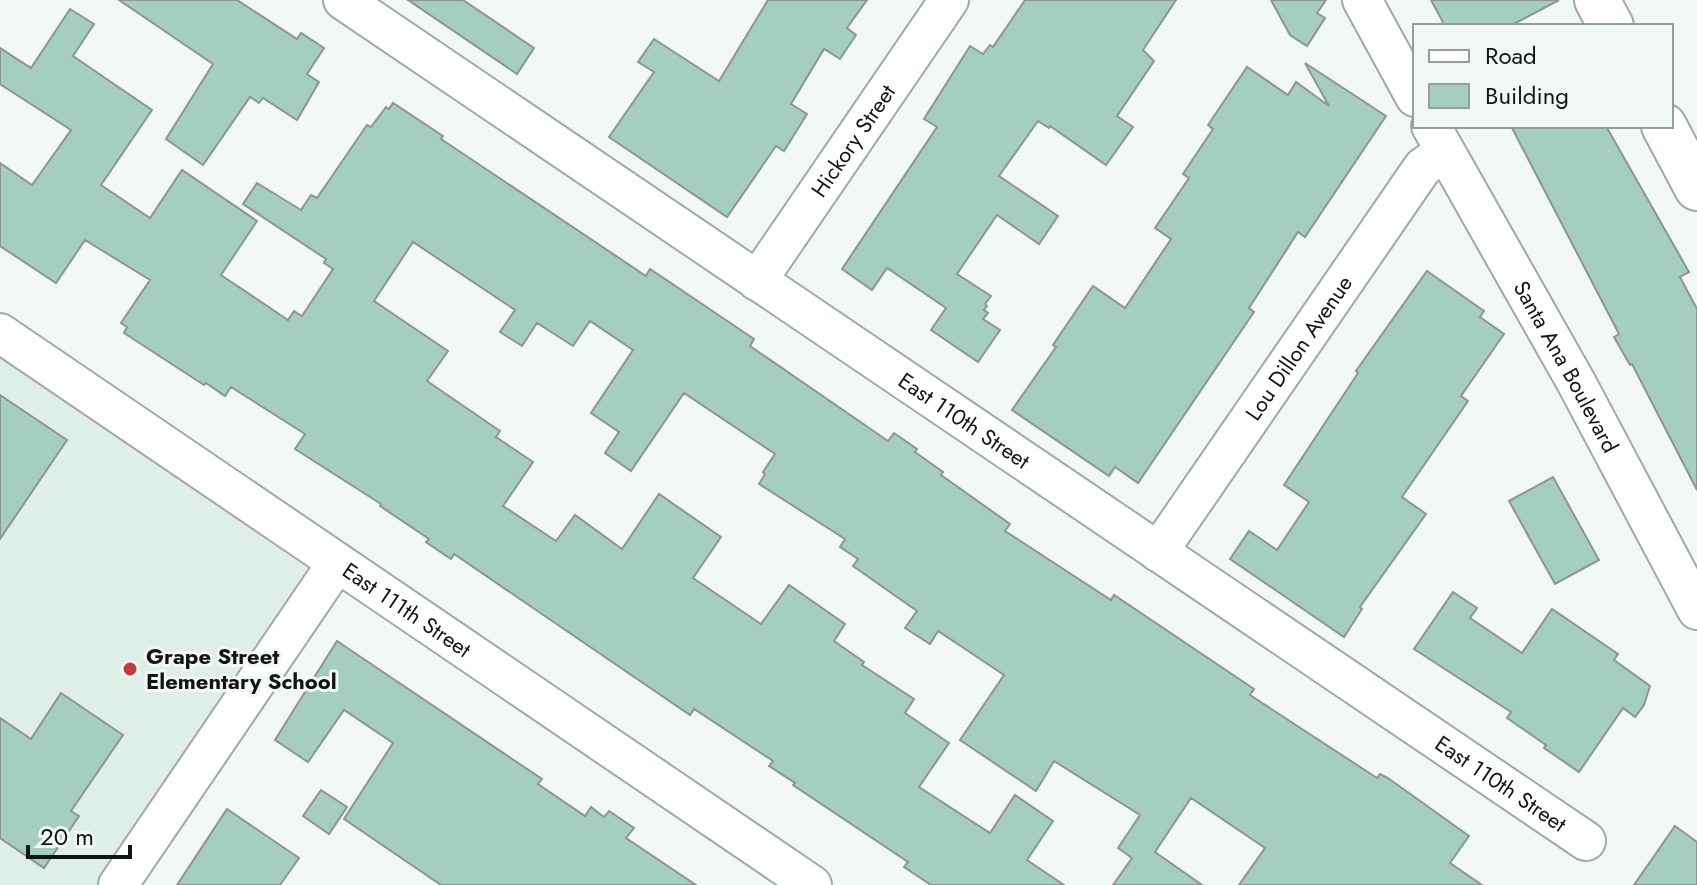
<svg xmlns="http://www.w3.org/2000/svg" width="1697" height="885" font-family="Jost,sans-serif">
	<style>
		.built { fill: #dfeee7 }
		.building { fill: #a4cebd; stroke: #8f9592; stroke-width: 2 }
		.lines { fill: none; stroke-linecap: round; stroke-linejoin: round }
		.minor-casing { stroke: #a2a8a5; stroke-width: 42 }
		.tertiary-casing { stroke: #a2a8a5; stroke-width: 48 }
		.minor { stroke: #fff; stroke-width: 38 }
		.tertiary { stroke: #fff; stroke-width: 44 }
		.poi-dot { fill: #c8393e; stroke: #f0f7f4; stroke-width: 3 }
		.labels { text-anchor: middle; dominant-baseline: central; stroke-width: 6; stroke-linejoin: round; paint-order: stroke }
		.street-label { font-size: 22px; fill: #131514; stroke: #f0f7f4 }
		.poi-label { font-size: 22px; font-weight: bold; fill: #131514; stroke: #f0f7f4; text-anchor: start }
	</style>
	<rect width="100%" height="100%" fill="#f0f7f4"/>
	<polygon class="built" points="0,339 331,565 114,885 0,885"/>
	<g class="building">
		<polygon points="119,0 237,0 297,39 301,33 324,48 307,74 319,82 297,120 263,98 259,103 250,97 203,165 166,139 213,64"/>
		<polygon points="408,0 463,0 534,48 517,74"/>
		<polygon points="768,0 867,0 847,28 856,35 840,59 824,49 791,104 807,114 784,151 776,146 727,217 609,137 654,72 638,62 654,39 719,81"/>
		<polygon points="1025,0 1176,0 1143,50 1154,61 1117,116 1133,127 1106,165 1050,126 1049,128 1038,121 999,176 1058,216 1039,244 997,215 957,274 991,296 985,304 987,306 984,310 988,313 983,319 1000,330 978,362 931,330 946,308 887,268 872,290 842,269 937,127 924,119 970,46 983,54 990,45 993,47"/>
		<polygon points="1271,0 1326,0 1317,13 1325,18 1307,46 1290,35"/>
		<polygon points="1431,0 1559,0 1510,26 1445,26"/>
		<polygon points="70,9 94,24 73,56 152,110 101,185 150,218 182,170 257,221 221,275 288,320 294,311 302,316 333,269 324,263 326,259 243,204 257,183 301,210 311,195 317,198 367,125 371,127 386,107 389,109 393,103 443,136 441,139 646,276 650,269 754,339 750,346 888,441 894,433 917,449 915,452 943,472 941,475 1010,524 1005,531 1111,600 1114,595 1254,689 1250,695 1377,778 1380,774 1388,778 1469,836 1450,863 1482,885 1239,885 1265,848 1191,798 1155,852 1202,885 1113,885 1132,858 1118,848 1140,815 1054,761 1036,791 960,740 1004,675 938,631 930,644 905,628 917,611 853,566 858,559 840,547 845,539 759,484 765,474 763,472 775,454 684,393 631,471 605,453 619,432 591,413 633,350 590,321 573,346 537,323 522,346 500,332 515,310 413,242 374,301 448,351 427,381 500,431 496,437 533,462 503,506 556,541 575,515 622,549 659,494 721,537 693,578 761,624 789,585 845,624 834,641 864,662 862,665 914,699 905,713 949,743 919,787 990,833 1015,795 1053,821 1027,860 1064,885 931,885 904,867 908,862 793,785 795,783 769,766 773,761 694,709 690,715 454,554 451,559 426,542 429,539 380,506 381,504 295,449 305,434 231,387 225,396 206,383 204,385 124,333 127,327 121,323 150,280 85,240 56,283 0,246 0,163 32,185 71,130 0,84 0,48 31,68"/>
		<polygon points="1305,63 1386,116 1305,237 1298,232 1249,308 1254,312 1138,483 1115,467 1109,476 1012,410 1056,347 1053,345 1093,286 1125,308 1171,239 1155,228 1189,178 1183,174 1213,129 1208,125 1247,67 1288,95 1296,82 1329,106"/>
		<polygon points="1511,126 1606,126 1689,272 1680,277 1697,309 1697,490 1632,364 1630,365 1614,337 1619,334"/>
		<polygon points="1427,271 1484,311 1480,317 1504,334 1461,396 1468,401 1402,497 1426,514 1360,607 1362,609 1344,637 1230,559 1249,531 1277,550 1309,502 1284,485 1358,373 1356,371"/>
		<polygon points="0,395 67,440 0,539"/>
		<polygon points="1553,477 1599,560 1555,584 1509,501"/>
		<polygon points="1453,592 1477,608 1470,618 1522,653 1552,609 1618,654 1614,660 1650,686 1644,705 1635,717 1623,708 1579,772 1544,748 1546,745 1507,718 1511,712 1414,649"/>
		<polygon points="337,641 542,779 538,784 585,816 591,807 604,817 609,811 634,828 626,838 696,885 441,885 344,819 393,743 344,710 308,762 275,740"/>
		<polygon points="61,693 123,735 71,811 79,816 44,868 0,838 0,718 31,739"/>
		<polygon points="321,790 347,807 329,834 303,816"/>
		<polygon points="227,809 299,858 280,885 177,885"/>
		<polygon points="1675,826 1697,842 1697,885 1634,885"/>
	</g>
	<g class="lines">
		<g class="minor-casing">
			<g id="minor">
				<path id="s1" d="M343,0L1586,841"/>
				<polyline points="1362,0 1415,97"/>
				<path id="s2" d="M1431,126L1576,382L1697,610"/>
				<path id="s3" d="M757,281L949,0"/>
				<path id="s4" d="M0,333L812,885"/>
				<path id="s5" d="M1158,552L1423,167L1445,152"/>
				<polyline points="118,885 337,563"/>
			</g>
		</g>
		<g class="tertiary-casing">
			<g id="tertiary">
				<polyline points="1597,0 1611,26"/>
				<polyline points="1664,126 1697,188"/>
			</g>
		</g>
		<use href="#minor" class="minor"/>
		<use href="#tertiary" class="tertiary"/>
	</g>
	<circle class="poi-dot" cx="130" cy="669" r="8"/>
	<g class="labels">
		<g class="street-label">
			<text stroke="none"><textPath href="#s3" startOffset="170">Hickory Street</textPath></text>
			<text stroke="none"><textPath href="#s5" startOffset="248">Lou Dillon Avenue</textPath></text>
			<text stroke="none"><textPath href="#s2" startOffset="276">Santa Ana Boulevard</textPath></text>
			<text stroke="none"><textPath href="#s1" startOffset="750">East 110th Street</textPath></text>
			<text stroke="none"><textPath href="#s4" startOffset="492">East 111th Street</textPath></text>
			<text stroke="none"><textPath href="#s1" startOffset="1398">East 110th Street</textPath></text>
		</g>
		<g class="poi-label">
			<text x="146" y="656">Grape Street<tspan x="146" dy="25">Elementary School</tspan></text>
		</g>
	</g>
	<rect x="1413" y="24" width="260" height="104" fill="#f0f7f4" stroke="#989d9a" stroke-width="2"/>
	<rect x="1429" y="50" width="40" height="12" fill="#ffffff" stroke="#989d9a" stroke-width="2"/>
	<text x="1485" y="64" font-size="24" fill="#131514">Road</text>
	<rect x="1429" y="84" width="40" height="24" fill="#a4cebd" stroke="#989d9a" stroke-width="2"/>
	<text x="1485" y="104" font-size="24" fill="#131514">Building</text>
	<path d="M28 845v12h102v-12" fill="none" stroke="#131514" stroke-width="4"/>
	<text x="40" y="845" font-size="24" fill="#131514" stroke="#f0f7f4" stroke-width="6" paint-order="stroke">20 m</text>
</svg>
